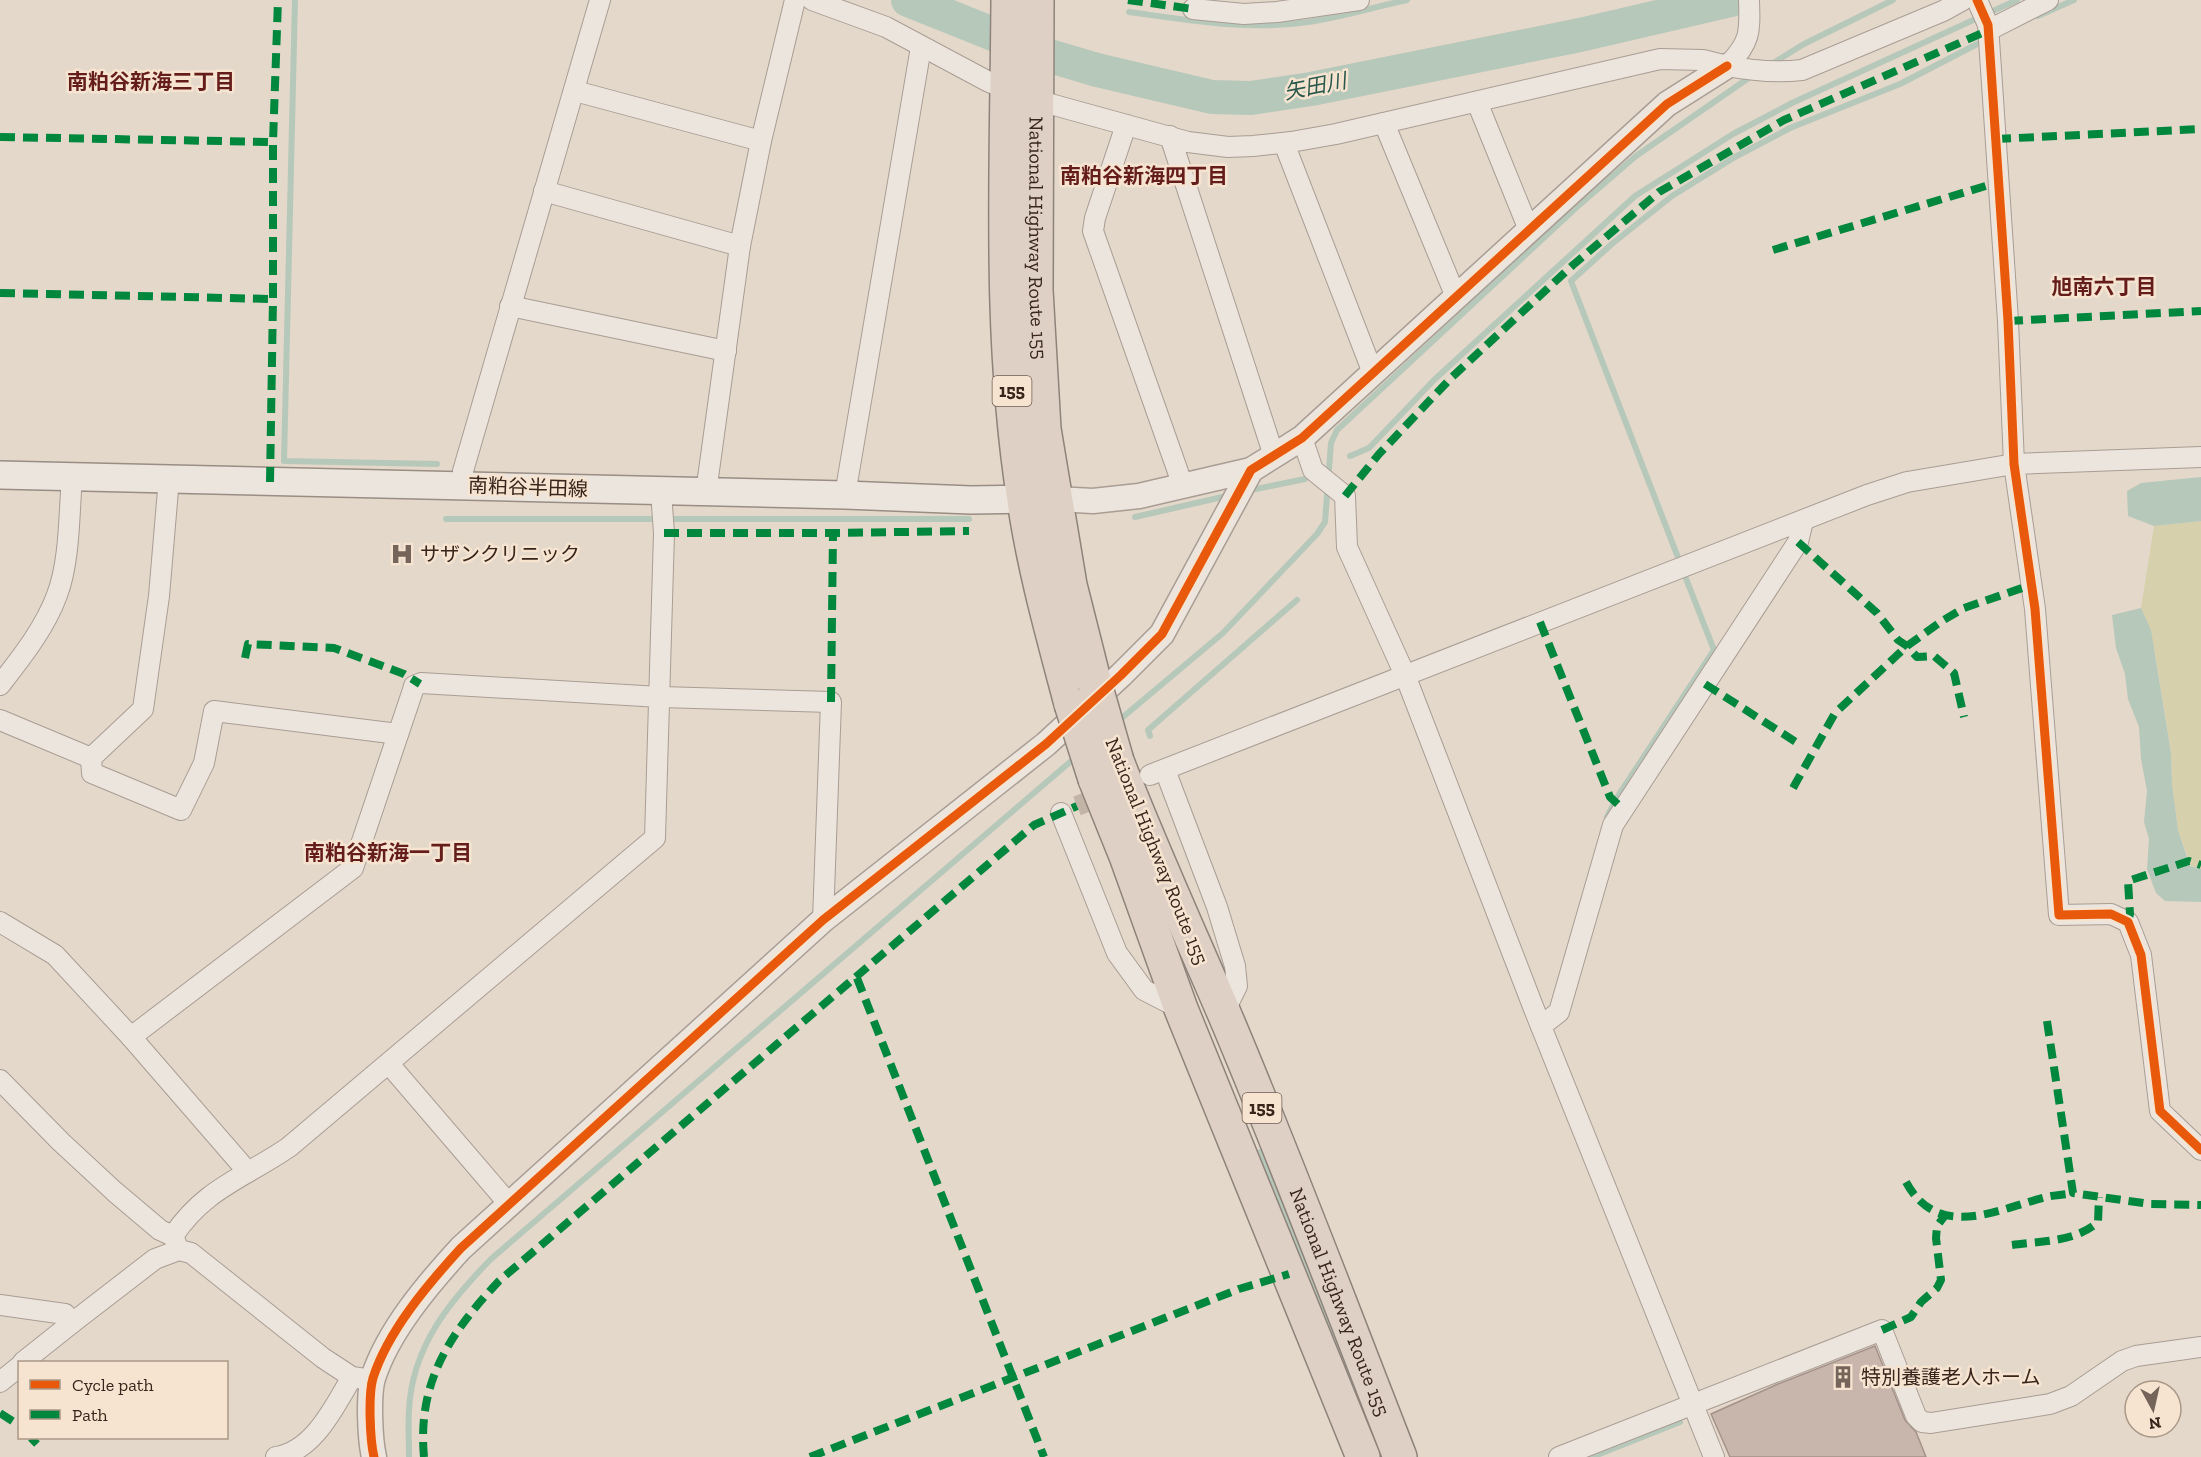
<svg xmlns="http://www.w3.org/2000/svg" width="2201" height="1457" font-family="'Zilla Slab','Noto Sans JP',serif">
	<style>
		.green { fill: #d7d0ac }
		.water { fill: #b6c8ba }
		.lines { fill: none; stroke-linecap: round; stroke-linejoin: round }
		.stream { stroke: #b6c8ba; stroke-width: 6 }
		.river { stroke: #b6c8ba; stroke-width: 34 }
		.building { fill: #c8b5ab; stroke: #a4938a; stroke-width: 1.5 }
		.minor-tunnel { stroke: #c2b4a7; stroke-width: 20; stroke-dasharray: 20 10; stroke-linecap: butt }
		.minor-casing { stroke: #a99d94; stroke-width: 22 }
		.tertiary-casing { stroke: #a99d94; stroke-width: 27 }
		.secondary-casing { stroke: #998d84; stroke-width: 30 }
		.trunk-casing { stroke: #8e837b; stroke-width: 36 }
		.minor { stroke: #ece5dd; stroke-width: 20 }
		.tertiary { stroke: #ece5dd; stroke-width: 24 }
		.secondary { stroke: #ece5dd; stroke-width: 27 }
		.trunk { stroke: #ded0c4; stroke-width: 33 }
		.trunk-bridge-casing { stroke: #8e837b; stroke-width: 36; stroke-linecap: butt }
		.trunk-bridge { stroke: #ded0c4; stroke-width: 33 }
		.quiet { stroke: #00873e; stroke-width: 8; stroke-dasharray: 15 8; stroke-linecap: butt }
		.cycleway-casing { stroke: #f6e4d0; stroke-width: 13 }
		.cycleway { stroke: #e8590c; stroke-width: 9 }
		.labels { text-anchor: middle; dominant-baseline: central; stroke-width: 5; stroke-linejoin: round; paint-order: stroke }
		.shield { fill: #f6e4d0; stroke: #715e52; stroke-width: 1.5 }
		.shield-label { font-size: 18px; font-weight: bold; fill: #38251c }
		.street-label { font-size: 20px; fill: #38251c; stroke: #f6e4d0 }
		.poi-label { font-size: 20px; fill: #38251c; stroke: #f6e4d0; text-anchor: start }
		.neighbourhood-label { font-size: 21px; font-weight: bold; fill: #651d1b; stroke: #f6e4d0 }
		.water-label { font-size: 21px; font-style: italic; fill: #2b584d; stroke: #f6e4d0 }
	</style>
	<rect width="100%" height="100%" fill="#e4d8ca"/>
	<polygon class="green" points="2201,521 2201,869 2191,866 2178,830 2172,784 2171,752 2155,653 2141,608 2154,526"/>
	<g class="water">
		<polygon points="2201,477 2201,521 2154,526 2128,516 2127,491 2141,483"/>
		<polygon points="2141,608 2151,630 2171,753 2172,784 2178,830 2190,866 2201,869 2201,902 2165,901 2156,893 2147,869 2149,839 2144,822 2147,791 2141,759 2139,727 2128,699 2125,674 2116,648 2112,615"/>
	</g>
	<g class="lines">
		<g class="stream">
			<polyline points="295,0 284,461 437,464"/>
			<path d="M1129,12C1188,20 1248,31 1308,22C1341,17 1374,7 1407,0"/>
			<polyline points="2038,16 2074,0"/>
			<polyline points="1770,65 1804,44 1893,0"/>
			<polyline points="1350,456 1369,448 1434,380 1635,196 1733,134 1792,103 2017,0"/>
			<polyline points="1246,491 1305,479"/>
			<polyline points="1135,517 1231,495"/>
			<polyline points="446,519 969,519"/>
			<polyline points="1679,560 1571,281 1613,243 1672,196 1735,157 1790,128 1900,84 1985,40"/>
			<polyline points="1117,722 1223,633 1317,534 1325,522 1331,443 1337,430 1578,206 1636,156 1753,75"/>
			<polyline points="1150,736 1148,730 1297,600"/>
			<polyline points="1607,817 1618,796 1714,650 1685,576"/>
			<polyline points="1260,1152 1371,1434"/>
			<polyline points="1375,1444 1381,1457"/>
			<path d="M409,1457C409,1442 408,1426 409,1410C412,1347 449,1302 491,1259L1077,756"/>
			<polyline points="1592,1457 1680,1422"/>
		</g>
		<polyline class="river" points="908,0 1043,54 1097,70 1212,97 1251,98 1311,89 1580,35 1731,0"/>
	</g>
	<polygon class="building" points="1875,1346 1905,1420 1916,1432 1926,1457 1730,1457 1711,1414 1778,1384"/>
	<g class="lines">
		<polyline class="minor-tunnel" points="1077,806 1111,792"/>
		<g class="minor-casing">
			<g id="minor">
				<polyline points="812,0 886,27 989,82 1036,100 1188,142 1228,147 1253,146 1291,142 1336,134 1660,59 1703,60 1727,66"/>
				<path d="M1749,0C1750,32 1751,42 1727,66C1753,71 1776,73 1802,70L1943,11L1963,0"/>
				<polyline points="1977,0 1988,25 2008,321 2014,464 2035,609 2059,915 2111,914 2128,922 2141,955 2160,1111 2201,1150"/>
				<polyline points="1193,9 1244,14 1277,12 1359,0"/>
				<polyline points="1989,30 2048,0"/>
				<polyline points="575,91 761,141"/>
				<polyline points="1477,102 1529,230"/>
				<polyline points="1384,123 1456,297"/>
				<polyline points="1126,125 1095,218 1093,231 1183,486"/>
				<polyline points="1170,136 1274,456"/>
				<polyline points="1284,143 1373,373"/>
				<polyline points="544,191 740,246"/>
				<polyline points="510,306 726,351"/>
				<polyline points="1302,438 1313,470 1345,496 1347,547 1405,675 1534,1009 1714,1457"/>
				<polyline points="463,485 463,471 600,0"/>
				<polyline points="706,492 740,246 761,141 795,0"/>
				<polyline points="845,495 921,47"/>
				<path d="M0,685C21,658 45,628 57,595C70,561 69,513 72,476"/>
				<polyline points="0,720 91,758 143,709 159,596 169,478"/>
				<polyline points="91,758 92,773 181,810 204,763 214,711 398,734"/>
				<polyline points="1165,770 1217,907 1235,966 1237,986 1224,1012"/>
				<polyline points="1150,775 1867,495 1907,482 2014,464 2201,457"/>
				<polyline points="1061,813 1117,953 1144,990 1181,1009"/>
				<polyline points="0,922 55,955 131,1037 248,1172"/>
				<polyline points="1541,1026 1559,1012 1613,825 1798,542 1803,521"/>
				<polyline points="131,1037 353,868 413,690 414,686 421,683 660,697 831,702 823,920"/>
				<polyline points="389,1064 509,1204"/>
				<polyline points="0,1080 61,1142 115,1192 160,1230 173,1236 178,1248"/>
				<path d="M173,1236C205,1188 244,1178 289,1147L655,838L664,533L661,492"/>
				<polyline points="0,1305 65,1314 72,1323"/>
				<polyline points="23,1362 72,1323 155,1259 179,1250 191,1253 323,1358 352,1377 372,1380"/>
				<polyline points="0,1382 20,1366"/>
				<path d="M276,1457C314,1451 334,1407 352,1377"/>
				<polyline points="1559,1457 1882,1330 1916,1416 1922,1422 1931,1423 2050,1404 2071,1396 2122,1361 2136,1356 2201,1347"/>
			</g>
		</g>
		<g class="tertiary-casing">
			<g id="tertiary">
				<polyline points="1056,499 1093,501 1139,496 1251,470"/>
				<path d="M374,1457C370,1440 368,1395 373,1378C388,1331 428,1284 461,1248L823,920L1046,744L1121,675L1162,634L1251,470L1302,438L1667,104L1727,66"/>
			</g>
		</g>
		<g class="secondary-casing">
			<polyline id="secondary" points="0,475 845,495 971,500 1042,499"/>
		</g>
		<g class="trunk-casing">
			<g id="trunk">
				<path d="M1008,0C1007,166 998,335 1024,500C1034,569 1053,636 1071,704"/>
				<path id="s1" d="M1037,0L1036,290L1044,429L1070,585L1095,684"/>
				<path id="s2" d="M1117,761C1150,846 1188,929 1224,1013C1286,1159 1342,1309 1400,1457"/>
				<polyline points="1095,779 1126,856 1181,1009 1363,1457"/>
			</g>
		</g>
		<use href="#minor" class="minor"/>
		<use href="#tertiary" class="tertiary"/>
		<use href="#secondary" class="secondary"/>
		<use href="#trunk" class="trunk"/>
		<g class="trunk-bridge-casing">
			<g id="trunk-bridge">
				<polyline points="1095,684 1117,761"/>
				<polyline points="1071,704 1095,779"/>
			</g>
		</g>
		<use href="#trunk-bridge" class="trunk-bridge"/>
		<g class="quiet">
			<polyline points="1128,0 1193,9"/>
			<polyline points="0,137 273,142"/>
			<polyline points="1996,139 2201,129"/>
			<polyline points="1773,250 1999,182"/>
			<polyline points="0,293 273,299"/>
			<polyline points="2008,321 2201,311"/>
			<polyline points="270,482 273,299 273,142 278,0"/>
			<polyline points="1345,496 1379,454 1451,378 1573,265 1659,192 1784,120 1989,30"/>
			<polyline points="664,533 833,533 969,531"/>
			<polyline points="1798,542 1877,613 1898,640 1907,646 1917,657 1934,656 1954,673 1964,717"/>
			<polyline points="1540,622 1610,797 1623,809"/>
			<polyline points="245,658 248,644 334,648 404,674 420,684"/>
			<polyline points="1705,684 1796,742"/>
			<polyline points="831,702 833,533"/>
			<polyline points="1793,788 1835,713 1907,646 1942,621 1964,608 2031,585"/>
			<polyline points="2128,922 2130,914 2128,881 2189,861 2201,865"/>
			<polyline points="857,978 1044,1457"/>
			<polyline points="2047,1021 2073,1193 2150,1204 2201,1205"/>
			<path d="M1906,1182C1938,1241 1996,1210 2046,1197C2054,1195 2064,1195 2073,1193"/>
			<path d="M2012,1245C2041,1241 2076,1242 2098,1222L2099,1197"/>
			<polyline points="1882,1330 1911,1317 1921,1302 1937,1288 1941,1280 1936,1238 1937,1226 1946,1214"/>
			<polyline points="0,1413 20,1426"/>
			<polyline points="31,1438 37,1444"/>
			<path d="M424,1457C417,1382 450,1333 499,1281L1034,825L1077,806"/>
			<polyline points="810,1457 1239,1289 1289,1274"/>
		</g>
		<g class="cycleway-casing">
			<g id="cycleway">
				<polyline points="1977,0 1988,25 2008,321 2014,464 2035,609 2059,915 2111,914 2128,922 2141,955 2160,1111 2201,1150"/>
				<path d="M374,1457C370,1440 368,1395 373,1378C388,1331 428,1284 461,1248L823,920L1046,744L1121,675L1162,634L1251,470L1302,438L1667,104L1727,66"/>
			</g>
		</g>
		<use href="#cycleway" class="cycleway"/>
	</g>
	<defs>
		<g id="hospital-bare" transform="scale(1.8)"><path d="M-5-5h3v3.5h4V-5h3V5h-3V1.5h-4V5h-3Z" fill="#746459" stroke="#f6e4d0" stroke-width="2.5" paint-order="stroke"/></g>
		<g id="building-bare" transform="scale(1.8)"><path d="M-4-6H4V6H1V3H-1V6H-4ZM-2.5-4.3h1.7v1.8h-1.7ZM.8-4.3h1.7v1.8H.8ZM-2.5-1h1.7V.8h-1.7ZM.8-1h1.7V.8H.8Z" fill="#746459" stroke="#f6e4d0" stroke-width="2.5" paint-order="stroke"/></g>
	</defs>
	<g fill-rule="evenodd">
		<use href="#hospital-bare" x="402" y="554"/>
		<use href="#building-bare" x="1843" y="1377"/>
	</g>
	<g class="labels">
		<g class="shield">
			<rect x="992.5" y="376" width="39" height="30" rx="4.5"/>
			<rect x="1242.5" y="1093" width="39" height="30" rx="4.5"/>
		</g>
		<g class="shield-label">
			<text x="1012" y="391">155</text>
			<text x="1262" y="1108">155</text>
		</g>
		<g class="street-label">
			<text stroke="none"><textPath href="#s1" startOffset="238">National Highway Route 155</textPath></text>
			<text transform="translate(528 487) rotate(2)">南粕谷半田線</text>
			<text transform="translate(1157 851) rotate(68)">National Highway Route 155</text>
			<text stroke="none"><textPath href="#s2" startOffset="585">National Highway Route 155</textPath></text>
		</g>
		<g class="poi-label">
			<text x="420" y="554">サザンクリニック</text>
			<text x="1861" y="1377">特別養護老人ホーム</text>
		</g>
		<g class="neighbourhood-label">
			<text x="151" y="81">南粕谷新海三丁目</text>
			<text x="1144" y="175">南粕谷新海四丁目</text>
			<text x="2104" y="286">旭南六丁目</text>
			<text x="388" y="852">南粕谷新海一丁目</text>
		</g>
		<g class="water-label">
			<text transform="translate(1315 86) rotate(-11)">矢田川</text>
		</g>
	</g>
	<rect x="18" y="1361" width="210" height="78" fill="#f6e4d0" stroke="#aa9888" stroke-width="1.5"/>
	<rect x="30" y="1380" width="30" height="9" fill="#e8590c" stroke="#aa9888" stroke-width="1.5"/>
	<text x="72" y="1391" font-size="18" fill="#38251c">Cycle path</text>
	<rect x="30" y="1410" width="30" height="9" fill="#00873e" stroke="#aa9888" stroke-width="1.5"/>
	<text x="72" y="1421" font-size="18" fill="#38251c">Path</text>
	<g transform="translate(2153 1409) rotate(172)"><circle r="28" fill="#f6e4d0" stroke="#aa9888" stroke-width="1.5"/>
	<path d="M0-4.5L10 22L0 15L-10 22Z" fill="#746459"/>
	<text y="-9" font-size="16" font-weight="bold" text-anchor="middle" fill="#38251c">N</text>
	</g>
</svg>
